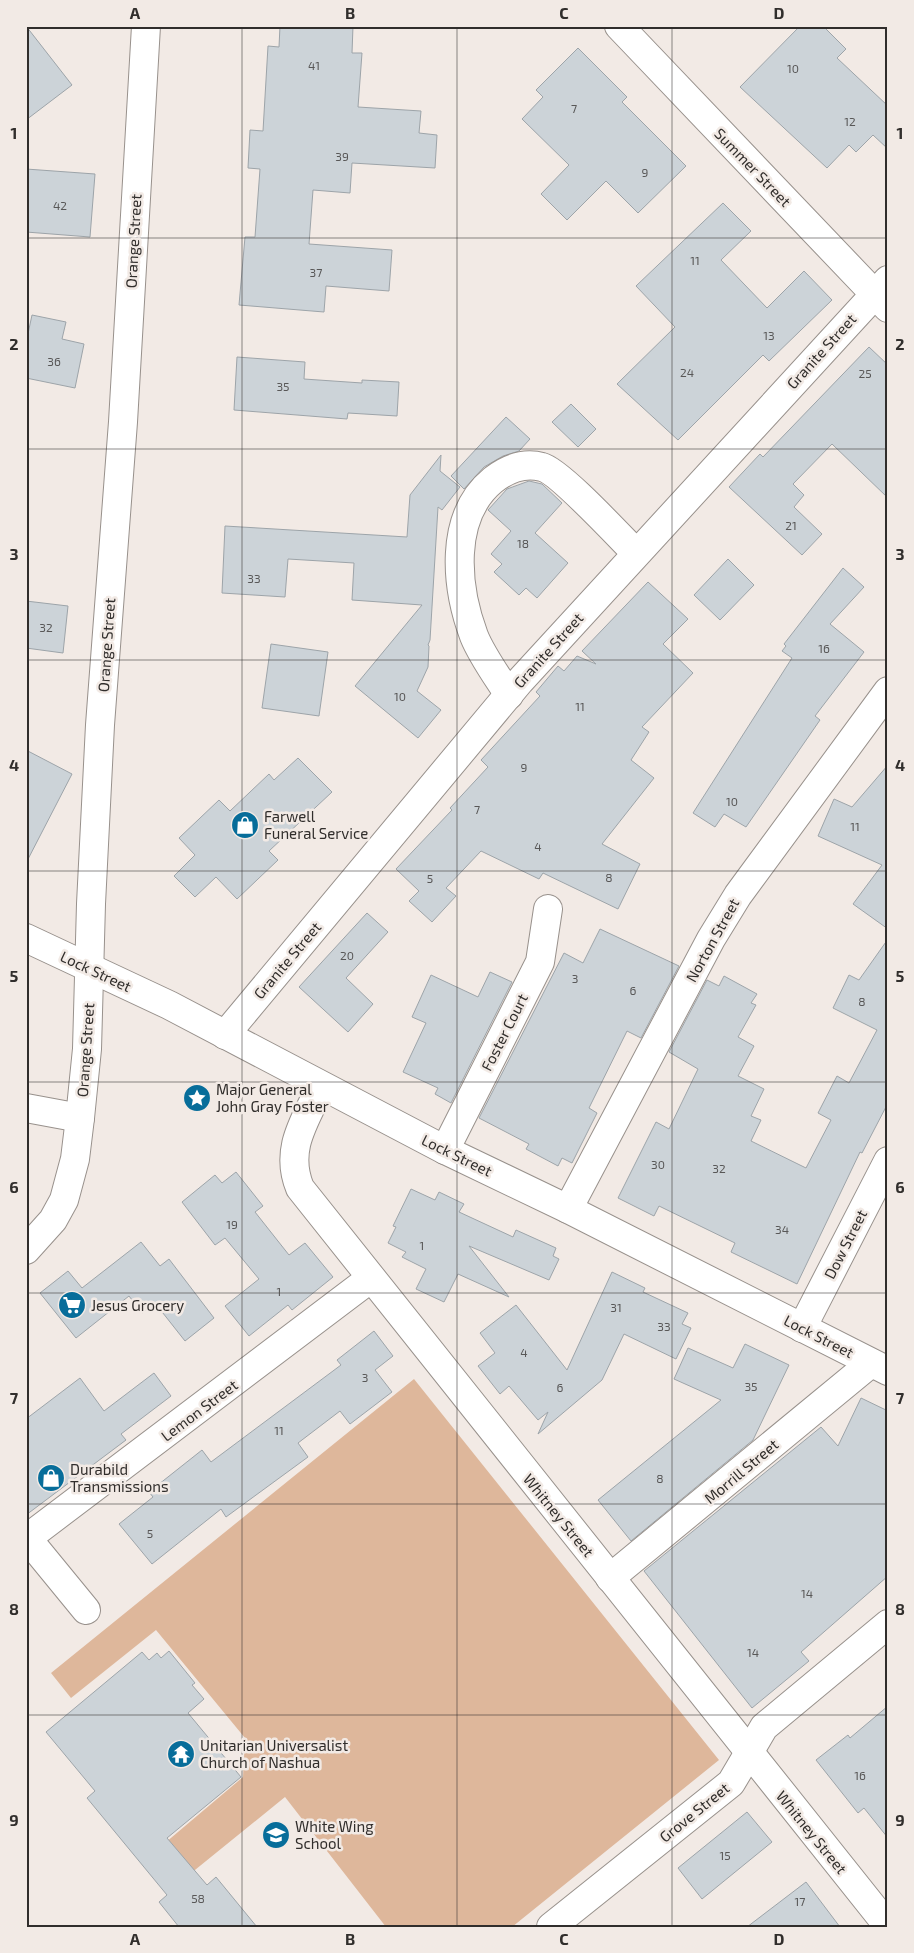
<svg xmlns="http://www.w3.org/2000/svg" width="914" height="1953" font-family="'Exo 2',sans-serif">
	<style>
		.green { fill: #deb79b }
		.building { fill: #ccd3d8; stroke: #9da4a9 }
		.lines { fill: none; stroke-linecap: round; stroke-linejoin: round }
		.minor-casing { stroke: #98918c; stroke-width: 30 }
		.minor { stroke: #fff; stroke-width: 28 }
		.grid { fill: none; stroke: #312e2c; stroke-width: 1; stroke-opacity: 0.55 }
		.labels { text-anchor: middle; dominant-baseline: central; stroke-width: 5; stroke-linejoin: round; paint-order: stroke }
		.number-label { font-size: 12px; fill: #585757 }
		.street-label { font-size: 15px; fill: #312e2c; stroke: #f2eae5 }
		.poi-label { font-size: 15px; fill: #312e2c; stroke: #f2eae5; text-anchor: start }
		.neatline { fill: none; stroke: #312e2c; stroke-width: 2 }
		.grid-label { font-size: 16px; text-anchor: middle; font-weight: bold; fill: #312e2c }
	</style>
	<rect width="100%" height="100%" fill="#f2eae5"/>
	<polygon class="green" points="414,1379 719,1760 512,1927 386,1927 285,1797 190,1874 165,1843 243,1777 245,1738 156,1630 71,1698 51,1673"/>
	<g class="building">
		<polygon points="26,26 72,85 26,120"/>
		<polygon points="280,26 353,26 352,53 362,53 358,107 421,111 419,133 437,135 435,168 352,163 350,193 313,190 309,244 392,250 389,291 326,286 324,312 239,305 245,237 255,237 260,169 248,168 250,130 263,131 268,46 279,47"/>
		<polygon points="800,26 823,26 846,49 837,58 888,106 888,149 873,135 856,152 849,145 827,168 740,87"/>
		<polygon points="578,48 627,97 622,102 686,166 638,213 606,181 567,220 541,194 569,165 522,119 543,97 536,90"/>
		<polygon points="26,169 95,174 90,237 26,232"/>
		<polygon points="723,203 751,231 721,260 767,308 804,271 832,300 769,361 763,355 678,440 617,384 675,327 636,286"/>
		<polygon points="32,315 66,322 62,339 84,344 75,388 26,378 26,343"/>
		<polygon points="869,347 888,365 888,498 832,444 793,484 804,495 794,507 822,534 802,555 729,487 760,454 763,457"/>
		<polygon points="237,357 305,362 304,379 362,383 362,380 399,382 397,416 348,413 347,419 234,410"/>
		<polygon points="571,404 596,429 578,447 552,422"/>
		<polygon points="506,417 530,439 519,451 503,456 484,467 464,489 451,476"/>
		<polygon points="441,455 440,471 460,487 442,510 438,507 430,640 428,645 429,646 428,667 417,691 441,710 418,738 355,686 422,605 352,600 354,563 288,559 285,597 222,593 225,526 407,537 410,495"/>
		<polygon points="529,481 542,484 562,503 535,533 568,563 537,598 526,588 519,595 494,572 502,564 491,554 511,531 488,510 507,489"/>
		<polygon points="728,559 754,585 720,620 694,595"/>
		<polygon points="843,568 864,587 830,624 864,652 815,716 820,720 746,827 724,814 715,827 693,813 792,658 782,651 786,646 784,644"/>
		<polygon points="648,582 688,619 663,644 693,673 642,727 649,732 631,760 654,778 602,844 640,864 618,909 543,873 539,879 481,851 446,888 456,896 432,922 409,901 419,891 396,869 452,810 450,808 488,767 481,760 540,696 536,692 558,666 564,671 577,656 596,664 582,651"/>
		<polygon points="26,601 68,606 63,653 26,648"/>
		<polygon points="271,644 328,652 319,716 262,708"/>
		<polygon points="26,750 72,774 26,863"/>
		<polygon points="298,758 332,792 269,851 278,860 237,899 216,877 195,897 174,876 195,855 179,838 219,800 230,811 269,774 274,780"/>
		<polygon points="888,765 888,929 853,904 882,865 818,836 834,799 852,807"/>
		<polygon points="367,913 388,932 346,978 373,1004 348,1032 299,987"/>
		<polygon points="600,929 679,966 641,1038 627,1031 589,1108 597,1113 572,1163 562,1158 558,1166 526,1149 529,1144 479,1118 564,953 583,963"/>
		<polygon points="888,939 888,1103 862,1153 860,1152 797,1284 731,1252 735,1243 659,1206 654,1216 618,1198 656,1122 669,1129 698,1069 669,1052 707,980 719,986 724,976 757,994 751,1003 756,1005 738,1037 754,1046 738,1076 764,1089 751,1116 761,1120 751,1141 806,1168 831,1120 818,1113 837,1076 849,1083 877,1030 833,1008 849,975 859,980"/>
		<polygon points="490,972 512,982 451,1103 435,1094 438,1088 403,1072 426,1023 412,1017 431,975 478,997"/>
		<polygon points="236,1172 263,1206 255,1212 289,1255 305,1243 333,1277 292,1310 288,1305 249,1336 225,1306 259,1279 225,1238 215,1245 182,1202 215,1175 222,1183"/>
		<polygon points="411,1189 435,1200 439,1192 464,1204 459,1212 513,1237 516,1230 556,1248 553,1256 559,1259 549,1280 469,1246 509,1297 458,1274 444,1302 416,1289 426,1269 402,1257 406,1252 388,1243 396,1227 393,1226"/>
		<polygon points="141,1242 160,1266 169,1259 214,1318 185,1341 155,1303 142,1313 129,1296 76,1338 40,1293 68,1271 82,1288"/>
		<polygon points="612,1272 645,1288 643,1292 688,1313 682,1324 691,1328 676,1359 624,1334 602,1380 538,1434 548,1412 538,1420 509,1386 500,1394 478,1366 495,1353 480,1333 516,1305 567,1370"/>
		<polygon points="374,1331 393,1356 375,1370 392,1392 350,1424 340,1411 298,1443 308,1457 226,1517 221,1509 152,1564 119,1524 153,1497 149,1492 202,1450 211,1462 341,1365 337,1360"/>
		<polygon points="745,1344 789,1365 753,1440 631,1541 598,1500 721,1400 674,1379 688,1348 733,1368"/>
		<polygon points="154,1373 171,1396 121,1434 126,1440 26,1515 26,1419 80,1378 104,1411"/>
		<polygon points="861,1398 888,1411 888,1576 801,1652 809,1661 752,1708 644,1571 821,1427 838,1446"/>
		<polygon points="169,1651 195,1683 192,1685 204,1699 188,1713 241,1777 167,1838 207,1885 216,1877 257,1927 179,1927 159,1902 167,1895 87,1798 95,1791 46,1732 142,1652 149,1660 157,1653 161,1658"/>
		<polygon points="888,1706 888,1838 864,1808 858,1813 816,1760 848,1735 850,1738"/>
		<polygon points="747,1812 772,1842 702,1899 678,1868"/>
		<polygon points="806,1882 840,1927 747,1927"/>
	</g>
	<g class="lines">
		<g class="minor-casing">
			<g id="minor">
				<polyline points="619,26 888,308"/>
				<path d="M509,695C497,676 482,656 474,636C456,588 448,517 493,480C507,469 523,462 542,467C559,471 620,537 636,553"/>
				<polyline points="26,938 169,1005 445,1150 568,1209 888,1371"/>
				<polyline points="225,1035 520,681 888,280"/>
				<path d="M321,1086C305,1121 284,1149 300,1188L888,1926"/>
				<polyline points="26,1108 80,1118"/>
				<polyline points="445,1150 540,962 548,909"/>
				<polyline points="568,1209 711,939 738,895 888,691"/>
				<polyline points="26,1250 53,1220 64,1200 75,1159 80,1118 87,1049 91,904 100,725 123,422 146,26"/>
				<polyline points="802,1328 888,1161"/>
				<polyline points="27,1538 86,1610"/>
				<polyline points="26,1539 371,1278"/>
				<polyline points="610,1578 871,1363"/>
				<polyline points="551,1927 731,1783 764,1727 888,1624"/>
			</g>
		</g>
		<use href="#minor" class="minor"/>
	</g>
	<path class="grid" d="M242,26V1927M457,26V1927M672,26V1927M26,238H888M26,449H888M26,660H888M26,871H888M26,1082H888M26,1293H888M26,1504H888M26,1715H888"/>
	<defs>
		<g id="shop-disc" transform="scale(1.4375)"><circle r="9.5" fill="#076d9a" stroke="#f2eae5"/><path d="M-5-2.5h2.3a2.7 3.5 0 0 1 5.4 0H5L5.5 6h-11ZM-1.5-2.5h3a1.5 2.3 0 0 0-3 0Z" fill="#fff"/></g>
		<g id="sight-disc" transform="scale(1.4375)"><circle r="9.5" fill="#076d9a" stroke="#f2eae5"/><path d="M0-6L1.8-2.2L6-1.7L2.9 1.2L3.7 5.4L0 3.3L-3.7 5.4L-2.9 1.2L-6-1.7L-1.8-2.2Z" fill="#fff"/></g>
		<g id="supermarket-disc" transform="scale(1.4375)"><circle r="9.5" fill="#076d9a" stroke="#f2eae5"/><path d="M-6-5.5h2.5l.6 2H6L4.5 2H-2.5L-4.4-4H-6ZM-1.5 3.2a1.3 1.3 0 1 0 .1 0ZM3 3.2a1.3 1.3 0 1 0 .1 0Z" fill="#fff"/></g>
		<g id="temple-disc" transform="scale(1.4375)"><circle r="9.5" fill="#076d9a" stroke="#f2eae5"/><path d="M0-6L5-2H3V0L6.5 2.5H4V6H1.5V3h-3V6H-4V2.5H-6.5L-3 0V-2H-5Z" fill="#fff"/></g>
		<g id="school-disc" transform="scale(1.4375)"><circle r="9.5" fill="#076d9a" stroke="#f2eae5"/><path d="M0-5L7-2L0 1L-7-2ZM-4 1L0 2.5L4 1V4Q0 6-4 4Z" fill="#fff"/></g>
	</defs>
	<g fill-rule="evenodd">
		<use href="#shop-disc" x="245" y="825"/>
		<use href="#sight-disc" x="197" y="1098"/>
		<use href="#supermarket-disc" x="72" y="1305"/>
		<use href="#shop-disc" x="51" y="1478"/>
		<use href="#temple-disc" x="181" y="1754"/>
		<use href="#school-disc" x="276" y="1835"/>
	</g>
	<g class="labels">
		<g class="number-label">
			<text x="314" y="65">41</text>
			<text x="793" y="68">10</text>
			<text x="574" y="108">7</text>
			<text x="850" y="121">12</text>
			<text x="342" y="156">39</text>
			<text x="645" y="172">9</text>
			<text x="60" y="205">42</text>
			<text x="695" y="260">11</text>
			<text x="316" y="272">37</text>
			<text x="769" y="335">13</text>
			<text x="54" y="361">36</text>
			<text x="687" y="372">24</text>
			<text x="865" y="373">25</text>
			<text x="283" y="386">35</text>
			<text x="791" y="525">21</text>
			<text x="523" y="543">18</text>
			<text x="254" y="578">33</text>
			<text x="46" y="627">32</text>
			<text x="824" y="648">16</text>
			<text x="400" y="696">10</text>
			<text x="580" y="706">11</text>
			<text x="524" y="767">9</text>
			<text x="732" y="801">10</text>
			<text x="477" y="809">7</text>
			<text x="855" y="826">11</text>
			<text x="538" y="846">4</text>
			<text x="609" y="877">8</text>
			<text x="430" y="878">5</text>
			<text x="347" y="955">20</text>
			<text x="575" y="978">3</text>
			<text x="633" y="990">6</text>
			<text x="862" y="1001">8</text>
			<text x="658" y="1164">30</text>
			<text x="719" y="1168">32</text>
			<text x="232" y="1224">19</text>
			<text x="782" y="1229">34</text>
			<text x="422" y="1245">1</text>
			<text x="279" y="1291">1</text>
			<text x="616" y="1307">31</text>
			<text x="664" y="1326">33</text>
			<text x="524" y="1352">4</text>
			<text x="365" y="1377">3</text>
			<text x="751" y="1386">35</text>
			<text x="560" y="1387">6</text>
			<text x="279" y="1430">11</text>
			<text x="660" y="1478">8</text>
			<text x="150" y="1533">5</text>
			<text x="807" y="1593">14</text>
			<text x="753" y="1652">14</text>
			<text x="860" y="1775">16</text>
			<text x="725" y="1855">15</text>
			<text x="198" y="1898">58</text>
			<text x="800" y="1901">17</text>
		</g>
		<g class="street-label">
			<text transform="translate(753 167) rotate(46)">Summer Street</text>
			<text transform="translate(133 241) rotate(-87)">Orange Street</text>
			<text transform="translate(821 351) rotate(-48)">Granite Street</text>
			<text transform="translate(106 645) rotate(-86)">Orange Street</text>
			<text transform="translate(548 650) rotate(-48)">Granite Street</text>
			<text transform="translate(712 940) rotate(-61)">Norton Street</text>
			<text transform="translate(287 960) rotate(-50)">Granite Street</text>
			<text transform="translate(96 971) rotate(25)">Lock Street</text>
			<text transform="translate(504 1032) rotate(-63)">Foster Court</text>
			<text transform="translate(85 1050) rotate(-86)">Orange Street</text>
			<text transform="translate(457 1155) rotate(26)">Lock Street</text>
			<text transform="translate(845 1244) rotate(-63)">Dow Street</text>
			<text transform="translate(819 1336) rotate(27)">Lock Street</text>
			<text transform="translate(199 1410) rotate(-37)">Lemon Street</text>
			<text transform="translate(741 1471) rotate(-40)">Morrill Street</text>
			<text transform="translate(559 1515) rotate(51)">Whitney Street</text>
			<text transform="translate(694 1812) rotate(-39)">Grove Street</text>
			<text transform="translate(812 1832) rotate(51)">Whitney Street</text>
		</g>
		<g class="poi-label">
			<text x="264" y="816">Farwell<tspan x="264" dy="17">Funeral Service</tspan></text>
			<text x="216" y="1089">Major General<tspan x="216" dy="17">John Gray Foster</tspan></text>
			<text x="91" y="1305">Jesus Grocery</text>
			<text x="70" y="1469">Durabild<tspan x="70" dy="17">Transmissions</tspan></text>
			<text x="200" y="1745">Unitarian Universalist<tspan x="200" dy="17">Church of Nashua</tspan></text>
			<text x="295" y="1826">White Wing<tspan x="295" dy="17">School</tspan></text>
		</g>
	</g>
	<rect width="914" height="1953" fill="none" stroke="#f2eae5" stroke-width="55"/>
	<rect x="28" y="28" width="858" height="1898" class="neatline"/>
	<g class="grid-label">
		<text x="135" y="19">A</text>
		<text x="350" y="19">B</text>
		<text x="564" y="19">C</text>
		<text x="779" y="19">D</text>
		<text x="14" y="139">1</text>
		<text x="900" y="139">1</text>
		<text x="14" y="350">2</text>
		<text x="900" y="350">2</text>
		<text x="14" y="560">3</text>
		<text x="900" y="560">3</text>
		<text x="14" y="771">4</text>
		<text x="900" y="771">4</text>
		<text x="14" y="982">5</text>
		<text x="900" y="982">5</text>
		<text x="14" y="1193">6</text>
		<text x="900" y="1193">6</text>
		<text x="14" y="1404">7</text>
		<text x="900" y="1404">7</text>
		<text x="14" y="1615">8</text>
		<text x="900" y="1615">8</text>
		<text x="14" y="1826">9</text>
		<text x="900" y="1826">9</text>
		<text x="135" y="1945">A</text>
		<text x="350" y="1945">B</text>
		<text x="564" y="1945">C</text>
		<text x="779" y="1945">D</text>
	</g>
</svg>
